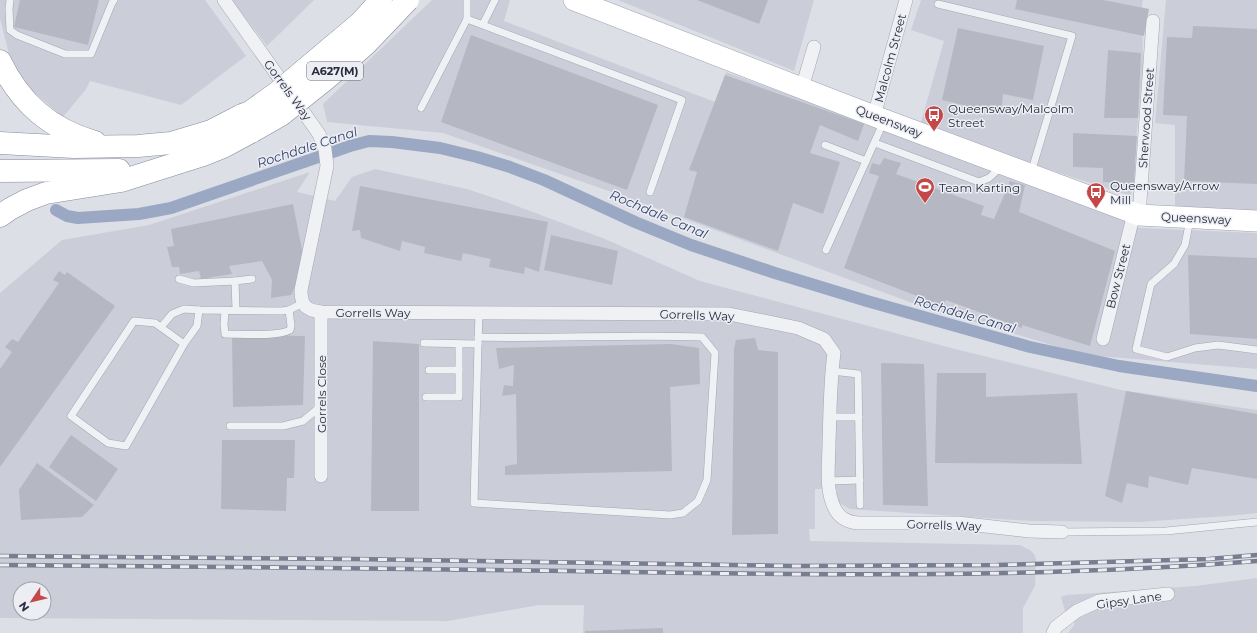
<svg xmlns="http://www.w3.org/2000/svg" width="1257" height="633" font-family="Montserrat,sans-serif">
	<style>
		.built { fill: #cbced8; fill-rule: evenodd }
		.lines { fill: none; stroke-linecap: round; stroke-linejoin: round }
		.canal { stroke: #9aa8c4; stroke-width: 12 }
		.building { fill: #b5b8c3 }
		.service-casing { stroke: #a3a6b0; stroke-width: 8 }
		.minor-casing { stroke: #a3a6b0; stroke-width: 14 }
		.primary-casing { stroke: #9da2b1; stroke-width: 22 }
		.motorway-casing { stroke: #868b9c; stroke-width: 23 }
		.service { stroke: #f0f1f5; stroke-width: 7 }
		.minor { stroke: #f0f1f5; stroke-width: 13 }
		.primary { stroke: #fff; stroke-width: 21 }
		.motorway { stroke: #fff; stroke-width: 22 }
		.rail-casing { stroke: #787d8f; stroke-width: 4.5 }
		.rail { stroke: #eceef4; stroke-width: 3; stroke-dasharray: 9; stroke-linecap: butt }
		.motorway-bridge-casing { stroke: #868b9c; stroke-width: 23; stroke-linecap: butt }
		.motorway-bridge { stroke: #fff; stroke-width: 22 }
		.labels { text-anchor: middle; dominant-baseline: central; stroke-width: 3; stroke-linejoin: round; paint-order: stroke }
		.shield { fill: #eceef4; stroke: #636673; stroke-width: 1 }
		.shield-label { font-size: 11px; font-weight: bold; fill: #282c3c }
		.street-label { font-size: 12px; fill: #282c3c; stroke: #eceef4 }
		.poi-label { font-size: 12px; fill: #282c3c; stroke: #eceef4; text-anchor: start }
		.water-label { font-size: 13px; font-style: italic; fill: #34456d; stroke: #eceef4 }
	</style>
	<rect width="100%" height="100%" fill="#dddfe6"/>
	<g class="built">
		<polygon points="0,0 205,0 246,56 181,105 90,81 86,89 63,117 14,75 0,18"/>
		<polygon points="232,0 314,0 267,46"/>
		<polygon points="432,0 510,0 504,21 715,102 726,72 878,127 1119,219 1140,228 1257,233 1257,369 1085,355 915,304 623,196 443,133 327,122 323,104"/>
		<polygon points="618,0 814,0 794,71"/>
		<polygon points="921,0 1143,0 1142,4 1143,65 1131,196 1044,168 921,122 944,41 911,30"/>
		<polygon points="1166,0 1257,0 1257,214 1175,211 1175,125 1155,123"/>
		<path d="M375,169L467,189L503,201L605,239L700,281L955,349L1121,390L1257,410V513L1228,516L1139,522L1031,521L850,509L839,503L837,496V489H815V529H809L810,541L1020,545L1030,550L1034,554L1036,559L1035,586L1023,608V633H583L584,605H539L448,621L0,618V293L62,240L149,225L310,172L297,192L335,201L352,177ZM20,589H44V613H20Z"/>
		<polygon points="1257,578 1257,633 1068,633 1075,624 1065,611 1061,597 1067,595 1195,586"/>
	</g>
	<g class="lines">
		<polyline class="canal" points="56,210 67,216 78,218 139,214 171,208 350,146 369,141 392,142 440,148 477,157 510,167 544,180 635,222 691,245 775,273 867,301 1030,347 1119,366 1257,386"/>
	</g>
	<g class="building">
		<polygon points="20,0 99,0 88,45 14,27"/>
		<polygon points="697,0 768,0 759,24"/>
		<polygon points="1017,0 1103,0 1149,9 1144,36 1015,9"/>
		<polygon points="1193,26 1257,29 1257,184 1184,181 1187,116 1163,115 1167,37 1192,38"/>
		<polygon points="958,28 1044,46 1033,100 1003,94 1001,114 942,100"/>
		<polygon points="471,35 658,105 627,190 441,122"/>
		<polygon points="1108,50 1141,53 1138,118 1104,118"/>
		<polygon points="725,75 864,124 858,141 820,125 810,153 840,162 823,214 793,203 778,251 684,217 697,172 689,170"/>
		<polygon points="1073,133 1137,136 1134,184 1103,182 1103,168 1073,167"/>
		<polygon points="884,158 901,163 896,174 984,206 981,215 994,219 1010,181 1025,185 1019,212 1115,251 1090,346 1022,325 1022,328 946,300 943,306 844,268 879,176 869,173 872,163 880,165"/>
		<polygon points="360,186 548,222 539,272 525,267 524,274 489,267 491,259 463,253 461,261 424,253 425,247 402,241 400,251 361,238 360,230 352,231"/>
		<polygon points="293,204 302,250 304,272 291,295 271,298 272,280 262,261 229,266 232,274 201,279 199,271 180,274 179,267 172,267 167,247 174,246 171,229"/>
		<polygon points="551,235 618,251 612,285 544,270"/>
		<polygon points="1188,255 1257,258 1257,339 1190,334"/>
		<polygon points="59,271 65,275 67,272 115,306 0,467 0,369 12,352 5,347 12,339 18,342 59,283 53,280"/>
		<polygon points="232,335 305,336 303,405 233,407"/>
		<polygon points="755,338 758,350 778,352 778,534 732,535 734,349 736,340"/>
		<polygon points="373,341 419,344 419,511 371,511"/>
		<polygon points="671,344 699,348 700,384 670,387 672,471 505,475 505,466 517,464 516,394 502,396 504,385 513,386 514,365 499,369 496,348"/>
		<polygon points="881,363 924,364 928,506 883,505"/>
		<polygon points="937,373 986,373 986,397 1077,393 1082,464 935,463"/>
		<polygon points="1126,391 1257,414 1257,479 1192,468 1188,485 1149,476 1148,488 1127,483 1122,503 1105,496"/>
		<polygon points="71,435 118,469 96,501 49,467"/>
		<polygon points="222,440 295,440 294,478 287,478 286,511 221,509"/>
		<polygon points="37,463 94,505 82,517 21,520 19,490"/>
		<polygon points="663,628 663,633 585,633 585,631"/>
	</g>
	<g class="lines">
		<g class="service-casing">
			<g id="service">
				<polyline points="10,0 9,9 10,30 17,35 65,54 91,54 112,3 114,0"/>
				<polyline points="938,4 1072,36 1031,173"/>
				<polyline points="467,19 682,100 650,192"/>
				<polyline points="483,24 495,0"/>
				<polyline points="421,108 467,19 467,0"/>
				<polyline points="875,143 979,182 989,178 1002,166"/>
				<polyline points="825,145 866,161"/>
				<polyline points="1190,219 1185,245 1174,264 1151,284 1136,349 1167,357 1195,348 1218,345 1257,350"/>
				<polyline points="826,250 884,121"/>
				<polyline points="179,279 194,283 235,281 236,310"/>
				<polyline points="235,281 252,279"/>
				<path d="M225,311L224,324L225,334C240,334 278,337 290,330L291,326L289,310"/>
				<polyline points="161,327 172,314 184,309 199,310 282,311 289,310 303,303"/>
				<path d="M478,337C553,339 627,334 702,337L715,353L707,480L698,501L683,513L670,515L474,503L478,344"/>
				<polyline points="424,343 478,344 479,313"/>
				<polyline points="184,344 155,323 134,321 71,416 108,443 126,446 184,344 197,326 199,310"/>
				<polyline points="429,370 459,370"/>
				<polyline points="832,371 858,374 860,505"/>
				<polyline points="426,397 459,397 459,344"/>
				<polyline points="830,417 859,417"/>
				<polyline points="230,426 283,426 303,421 321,406"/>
				<polyline points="828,481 860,480"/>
				<polyline points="1062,532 1166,531 1257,522"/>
			</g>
		</g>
		<g class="minor-casing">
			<g id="minor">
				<path d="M224,0L319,134L325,149L327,166L301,290C301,306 306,310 321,312L729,314L798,328L824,339L834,353C830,383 830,413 829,443C829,463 825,488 834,507C839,518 847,522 858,523H958L1029,531L1062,532"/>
				<polyline points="802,88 814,47"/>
				<polyline points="874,116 906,0"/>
				<polyline points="1139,215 1153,21"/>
				<polyline points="321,312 321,476"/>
				<polyline points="1103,339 1134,213"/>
				<polyline points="1053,633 1056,627 1077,611 1099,601 1168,594"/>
			</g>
		</g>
		<g class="primary-casing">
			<polyline id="primary" points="574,0 874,116 1139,215 1257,221"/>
		</g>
		<g class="motorway-casing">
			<g id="motorway">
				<path d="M0,61C20,103 50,129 95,142"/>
				<polyline points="0,143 74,147 138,146 171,143 211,131 242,115"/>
				<polyline points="0,171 119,170"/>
				<polyline points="0,216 10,209 27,200 46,193 121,181 203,155 223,147 253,131"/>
			</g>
		</g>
		<use href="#service" class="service"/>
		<use href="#minor" class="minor"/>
		<use href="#primary" class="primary"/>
		<use href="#motorway" class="motorway"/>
		<g class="rail-casing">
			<g id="rail">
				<polyline points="0,556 354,559 793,566 997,565 1209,559 1257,555"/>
				<path d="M0,565C190,567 379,568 569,571C798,575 1028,579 1257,561"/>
			</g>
		</g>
		<use href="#rail" class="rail"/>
		<g class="motorway-bridge-casing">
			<g id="motorway-bridge">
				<polyline points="242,115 250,112 278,92 360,23 381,0"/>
				<polyline points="253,131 281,115 326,79 366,44 408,0"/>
			</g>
		</g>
		<use href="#motorway-bridge" class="motorway-bridge"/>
	</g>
	<defs>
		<g id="bus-pin" transform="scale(1)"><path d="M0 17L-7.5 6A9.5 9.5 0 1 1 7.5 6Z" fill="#c54848" stroke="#eceef4"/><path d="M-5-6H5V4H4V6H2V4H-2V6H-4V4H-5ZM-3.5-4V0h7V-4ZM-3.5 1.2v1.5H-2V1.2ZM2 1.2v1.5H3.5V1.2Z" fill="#fff"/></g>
		<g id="stadium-pin" transform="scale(1)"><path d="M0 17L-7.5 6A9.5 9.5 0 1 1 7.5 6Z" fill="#c54848" stroke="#eceef4"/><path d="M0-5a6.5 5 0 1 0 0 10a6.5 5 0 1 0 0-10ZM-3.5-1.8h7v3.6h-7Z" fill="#fff"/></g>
	</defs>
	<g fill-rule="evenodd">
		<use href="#bus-pin" x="934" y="115"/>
		<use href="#stadium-pin" x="925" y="187"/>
		<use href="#bus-pin" x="1096" y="192"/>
	</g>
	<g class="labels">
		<rect class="shield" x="307" y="62" width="56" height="18" rx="3"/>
		<g class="shield-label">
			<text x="335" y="71">A627(M)</text>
		</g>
		<g class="street-label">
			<text transform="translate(890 58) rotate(-75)">Malcolm Street</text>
			<text transform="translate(288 90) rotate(54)">Gorrels Way</text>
			<text transform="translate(1146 118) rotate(-86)">Sherwood Street</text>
			<text transform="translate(889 121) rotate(21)">Queensway</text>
			<text transform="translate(1196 218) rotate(3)">Queensway</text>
			<text transform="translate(1118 276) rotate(-76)">Bow Street</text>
			<text x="373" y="312">Gorrells Way</text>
			<text transform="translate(697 315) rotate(2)">Gorrells Way</text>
			<text transform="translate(321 394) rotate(-90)">Gorrels Close</text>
			<text transform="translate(944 525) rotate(2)">Gorrells Way</text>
			<text transform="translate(1129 600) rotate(-8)">Gipsy Lane</text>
		</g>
		<g class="poi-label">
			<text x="948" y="108">Queensway/Malcolm<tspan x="948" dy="14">Street</tspan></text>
			<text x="1110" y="185">Queensway/Arrow<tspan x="1110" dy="14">Mill</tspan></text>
			<text x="939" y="187">Team Karting</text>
		</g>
		<g class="water-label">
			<text transform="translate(307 147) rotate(-18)">Rochdale Canal</text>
			<text transform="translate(659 214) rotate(23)">Rochdale Canal</text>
			<text transform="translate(965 314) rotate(16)">Rochdale Canal</text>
		</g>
	</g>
	<g transform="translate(32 601) rotate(235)"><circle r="19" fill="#eceef4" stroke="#9ea0aa"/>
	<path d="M0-3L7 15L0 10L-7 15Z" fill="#c54848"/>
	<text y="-6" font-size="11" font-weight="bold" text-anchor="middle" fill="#282c3c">N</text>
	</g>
</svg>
